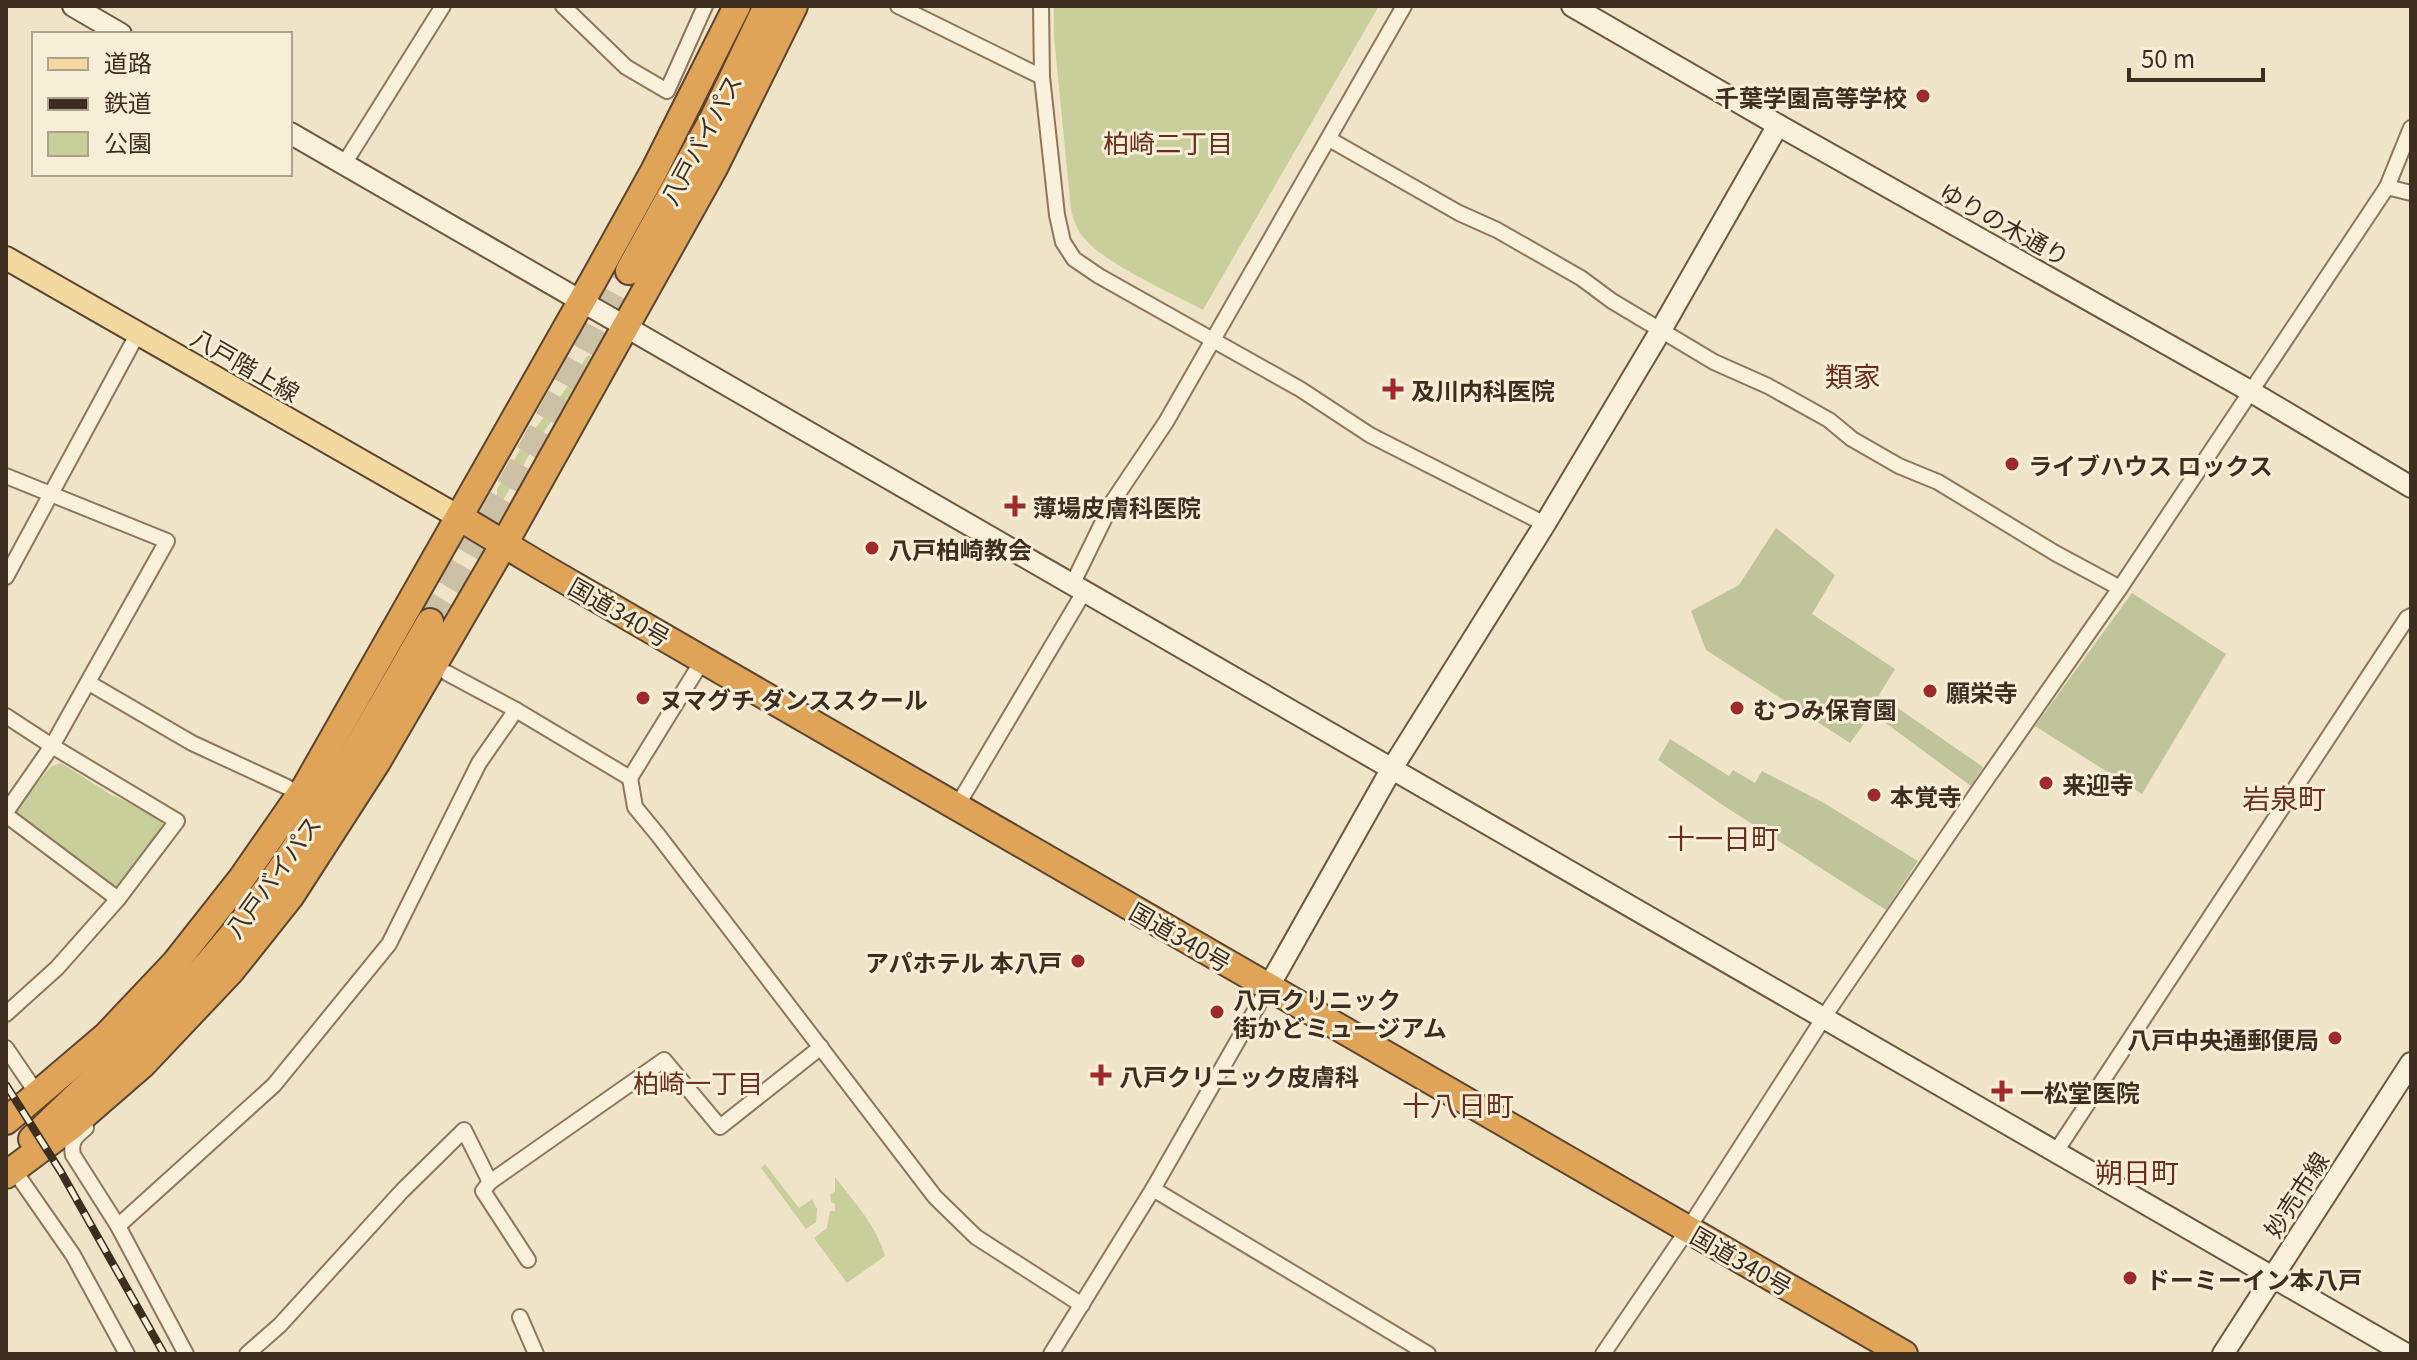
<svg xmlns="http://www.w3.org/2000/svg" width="2417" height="1360" font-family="Georgia,'Noto Sans JP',serif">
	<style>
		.green { fill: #c9cf9b }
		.cemetery { fill: #bfc49a }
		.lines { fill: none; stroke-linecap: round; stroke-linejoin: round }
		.highway-tunnel { stroke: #ccc0a6; stroke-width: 26; stroke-dasharray: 26 13; stroke-linecap: butt }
		.street-casing { stroke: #8d765c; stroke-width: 18 }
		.secondary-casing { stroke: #6f573f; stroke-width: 24 }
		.primary-casing { stroke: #5b4430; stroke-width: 26 }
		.highway-casing { stroke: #5b4430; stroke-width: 30 }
		.street { stroke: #faf1dc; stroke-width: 14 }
		.secondary { stroke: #faf1dc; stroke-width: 20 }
		.primary { stroke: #f3d9a0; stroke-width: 22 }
		.highway { stroke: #e0a458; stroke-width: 26 }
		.rail-casing { stroke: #3d2e20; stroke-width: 8 }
		.rail { stroke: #f7eed8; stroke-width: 5; stroke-dasharray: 15; stroke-linecap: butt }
		.poi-dot { fill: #9e2a2b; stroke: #f7eed8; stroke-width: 3 }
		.labels { text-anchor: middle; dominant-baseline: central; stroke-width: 6; stroke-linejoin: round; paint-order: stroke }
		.poi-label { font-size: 24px; font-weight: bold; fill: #3d2e20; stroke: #f7eed8; text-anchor: start }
		.street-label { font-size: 24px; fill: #3d2e20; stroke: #f7eed8 }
		.neighbourhood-label { font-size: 26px; fill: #6b2e1e; stroke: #f7eed8 }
		.quarter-label { font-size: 28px; fill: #6b2e1e; stroke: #f7eed8 }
	</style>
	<rect width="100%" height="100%" fill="#f0e4c8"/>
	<g class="green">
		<path d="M1054,6H1379L1203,310C1172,293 1105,264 1084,238C1077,230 1074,221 1071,210L1054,37Z"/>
		<polygon points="591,355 591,363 587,372 537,441 504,499 501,500 497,497 497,489 526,440 575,377 586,357"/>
		<polygon points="61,763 110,794 161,818 164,828 118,885 112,888 18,816 16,810 50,767"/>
		<polygon points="765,1164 799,1208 812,1199 817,1209 816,1222 806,1229 761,1168"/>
		<path d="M835,1177C854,1202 876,1225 885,1256L847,1283L814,1238L827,1228L830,1211H835V1204L831,1202L830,1195L835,1191Z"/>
	</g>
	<g class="cemetery">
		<polygon points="1776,528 1835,575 1812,614 1895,669 1879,695 1983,767 1971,786 1872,713 1850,743 1706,650 1691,611 1739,585"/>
		<polygon points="2132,593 2226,654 2142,794 2035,726"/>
		<polygon points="1670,739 1729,776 1733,770 1755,783 1762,771 1824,803 1918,861 1886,910 1721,804 1658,760"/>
	</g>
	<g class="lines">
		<polyline class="highway-tunnel" points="430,622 529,453 629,271"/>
		<g class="street-casing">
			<g id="street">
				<polyline points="563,6 626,67 667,91 705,6"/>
				<polyline points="898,6 1042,77"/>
				<polyline points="1041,6 1042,77 1057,215 1063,242 1074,259 1099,276 1300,389 1370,435 1545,524"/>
				<polyline points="1329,139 1459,213 1497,230 1581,278 1612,301 1714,362 1768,386 1829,420 1852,439 1899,466 1938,482 2055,553 2120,588"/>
				<polyline points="344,164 443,6"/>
				<polyline points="2387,187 2411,193"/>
				<polyline points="6,476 167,541 52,746 6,812"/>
				<polyline points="6,577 138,333"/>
				<polyline points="1072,585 1113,501 1166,422 1404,6"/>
				<polyline points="447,673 516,710"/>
				<polyline points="89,683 192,743 287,787"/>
				<polyline points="6,716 52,746 177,821 118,899 57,968 6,1014"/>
				<polyline points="630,778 635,807 658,835 935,1197 976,1237 1082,1305"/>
				<polyline points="957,806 1084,592"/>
				<polyline points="6,815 118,899"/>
				<polyline points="6,1048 38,1095"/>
				<path d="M86,1128C76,1136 70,1141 73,1155L118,1226L186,1354"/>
				<polyline points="2055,1153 2407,618 2411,616"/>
				<polyline points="14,1170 73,1255 127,1354"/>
				<polyline points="490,1182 483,1191 528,1260"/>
				<polyline points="1153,1189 1428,1354"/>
				<polyline points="118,1226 274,1085 389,944 479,763 516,710 630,778 704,658"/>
				<polyline points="520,1317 536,1354"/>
				<polyline points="247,1354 280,1325 402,1191 464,1130 490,1182 664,1060 720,1127 821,1047"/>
				<polyline points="1051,1354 1153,1189 1269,986"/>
				<polyline points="1603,1354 1688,1229 1830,1008 1979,790 2120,588 2387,187 2411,128"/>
			</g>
		</g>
		<g class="secondary-casing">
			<g id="secondary">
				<polyline points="73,6 121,34"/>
				<polyline points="1572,6 1778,125 2250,391 2411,487"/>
				<polyline points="290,133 2406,1354"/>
				<polyline points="1269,986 1391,770 1545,524 1661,330 1778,125"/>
				<polyline points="2223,1354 2411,1063"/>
			</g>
		</g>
		<g class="primary-casing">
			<polyline id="primary" points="6,258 459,517"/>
		</g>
		<g class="highway-casing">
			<g id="highway">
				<polyline points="629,271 713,119 767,6"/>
				<polyline points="459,517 544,568 1904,1354"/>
				<polyline points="6,1121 106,1036 175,963 242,878 306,786 593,281 654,171 737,6"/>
				<path d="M32,1139C107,1066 187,996 251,911C319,820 373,720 430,622"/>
				<polyline points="6,1175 74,1124 142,1065 231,971 290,897 377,762 504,544 714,168 794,6"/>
			</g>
		</g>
		<use href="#street" class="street"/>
		<use href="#secondary" class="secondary"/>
		<use href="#primary" class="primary"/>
		<use href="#highway" class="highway"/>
		<g class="rail-casing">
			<polyline id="rail" points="6,1085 61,1172 164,1354"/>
		</g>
		<use href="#rail" class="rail"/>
	</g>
	<g class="poi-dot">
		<circle cx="1923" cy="96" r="8"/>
		<path d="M1389 377h8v8h8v8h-8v8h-8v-8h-8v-8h8z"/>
		<circle cx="2012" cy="464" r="8"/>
		<path d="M1011 494h8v8h8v8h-8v8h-8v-8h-8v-8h8z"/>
		<circle cx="872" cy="548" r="8"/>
		<circle cx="1930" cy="691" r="8"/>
		<circle cx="643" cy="698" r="8"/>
		<circle cx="1737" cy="708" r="8"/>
		<circle cx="2046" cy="783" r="8"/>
		<circle cx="1874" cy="795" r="8"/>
		<circle cx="1078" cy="961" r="8"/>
		<circle cx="1217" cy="1012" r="8"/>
		<circle cx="2335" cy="1038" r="8"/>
		<path d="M1097 1063h8v8h8v8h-8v8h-8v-8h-8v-8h8z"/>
		<path d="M1998 1079h8v8h8v8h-8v8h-8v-8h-8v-8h8z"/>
		<circle cx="2130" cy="1278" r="8"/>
	</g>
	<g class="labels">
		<g class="poi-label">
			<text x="1907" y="96" text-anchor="end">千葉学園高等学校</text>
			<text x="1411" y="389">及川内科医院</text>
			<text x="2028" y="464">ライブハウス ロックス</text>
			<text x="1033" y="506">薄場皮膚科医院</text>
			<text x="888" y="548">八戸柏崎教会</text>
			<text x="1946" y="691">願栄寺</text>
			<text x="659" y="698">ヌマグチ ダンススクール</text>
			<text x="1753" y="708">むつみ保育園</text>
			<text x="2062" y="783">来迎寺</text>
			<text x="1890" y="795">本覚寺</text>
			<text x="1062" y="961" text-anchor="end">アパホテル 本八戸</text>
			<text x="1233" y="998">八戸クリニック<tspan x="1233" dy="28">街かどミュージアム</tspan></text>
			<text x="2319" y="1038" text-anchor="end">八戸中央通郵便局</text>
			<text x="1119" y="1075">八戸クリニック皮膚科</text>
			<text x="2020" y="1091">一松堂医院</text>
			<text x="2146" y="1278">ドーミーイン本八戸</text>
		</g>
		<g class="street-label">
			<text transform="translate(700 139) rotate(-62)">八戸バイパス</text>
			<text transform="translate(2005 223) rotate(29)">ゆりの木通り</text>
			<text transform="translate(246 364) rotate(30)">八戸階上線</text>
			<text transform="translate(620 611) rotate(30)">国道340号</text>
			<text transform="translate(272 876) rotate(-54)">八戸バイパス</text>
			<text transform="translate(1181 936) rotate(30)">国道340号</text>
			<text transform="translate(2295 1194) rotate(-57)">妙売市線</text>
			<text transform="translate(1742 1260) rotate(30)">国道340号</text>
		</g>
		<g class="neighbourhood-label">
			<text x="1168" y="141">柏崎二丁目</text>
			<text x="698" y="1081">柏崎一丁目</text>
		</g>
		<g class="quarter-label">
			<text x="1853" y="375">類家</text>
			<text x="2284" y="797">岩泉町</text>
			<text x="1723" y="837">十一日町</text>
			<text x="1458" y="1104">十八日町</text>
			<text x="2137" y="1171">朔日町</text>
		</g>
	</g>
	<rect width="2417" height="1360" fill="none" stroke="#3d2e20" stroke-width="16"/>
	<rect x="32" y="32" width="260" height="144" fill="#f7eed8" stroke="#ada18e" stroke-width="2"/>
	<rect x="48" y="58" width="40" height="12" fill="#f3d9a0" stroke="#ada18e" stroke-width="2"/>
	<text x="104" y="72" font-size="24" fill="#3d2e20">道路</text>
	<rect x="48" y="98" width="40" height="12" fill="#3d2e20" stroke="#ada18e" stroke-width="2"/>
	<text x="104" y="112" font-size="24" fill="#3d2e20">鉄道</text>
	<rect x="48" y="132" width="40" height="24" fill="#c9cf9b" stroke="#ada18e" stroke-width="2"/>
	<text x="104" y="152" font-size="24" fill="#3d2e20">公園</text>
	<path d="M2129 68v12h134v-12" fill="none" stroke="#3d2e20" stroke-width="4"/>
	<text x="2141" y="68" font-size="24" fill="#3d2e20" stroke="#f7eed8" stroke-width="6" paint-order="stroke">50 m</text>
</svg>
